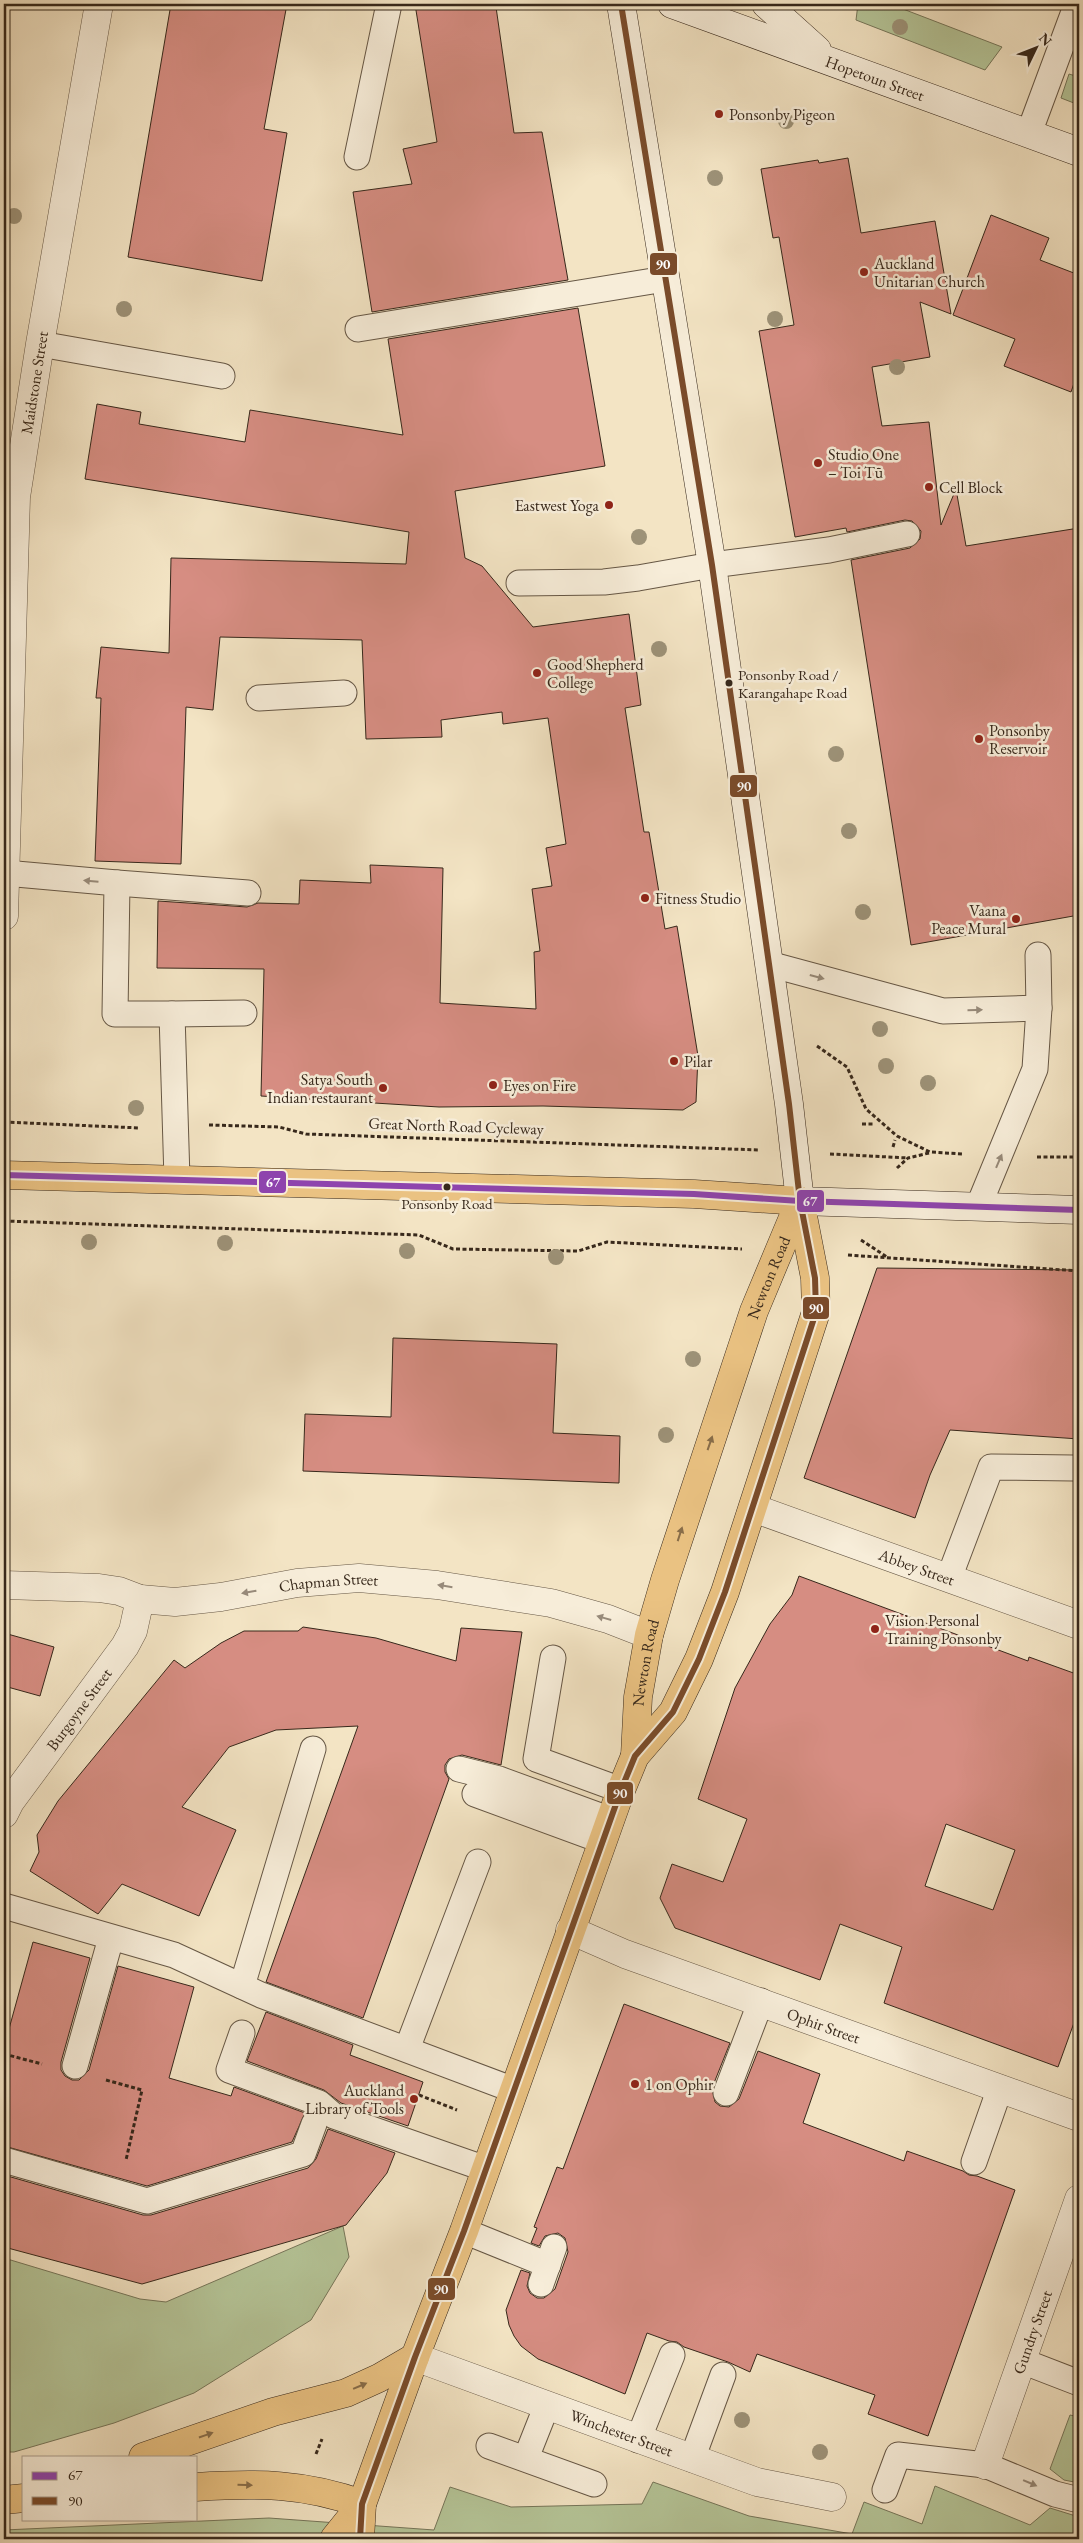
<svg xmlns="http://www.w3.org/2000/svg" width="1083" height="2543" font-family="'EB Garamond',serif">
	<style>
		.green { fill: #b5c598; stroke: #76765a }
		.building { fill: #d68d82; stroke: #37281b; fill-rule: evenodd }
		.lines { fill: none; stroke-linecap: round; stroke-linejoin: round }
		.lane-casing { stroke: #665745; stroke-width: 27 }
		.street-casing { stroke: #665745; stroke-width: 29 }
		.secondary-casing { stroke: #37281b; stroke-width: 29 }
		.primary-casing { stroke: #37281b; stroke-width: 29 }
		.highway-casing { stroke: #37281b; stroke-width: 29 }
		.path { stroke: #37281b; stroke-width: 3; stroke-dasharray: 4 2.5; stroke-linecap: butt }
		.lane { stroke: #f7edd9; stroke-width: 25 }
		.street { stroke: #f7edd9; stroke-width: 28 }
		.secondary { stroke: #f7edd9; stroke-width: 28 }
		.primary { stroke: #eac282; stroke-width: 28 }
		.highway { stroke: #eac282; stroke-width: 28 }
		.bus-1-casing { stroke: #f7edd9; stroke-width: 10 }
		.bus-2-casing { stroke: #f7edd9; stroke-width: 10 }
		.bus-1 { stroke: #8e44ad; stroke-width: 6 }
		.bus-2 { stroke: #7a4b2a; stroke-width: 6 }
		.tree { fill: #9d9278 }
		.oneway { fill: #978a7a }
		.oneway2 { fill: #886d49 }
		.poi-dot { fill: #8f2418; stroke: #f7edd9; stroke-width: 2 }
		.bus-dot { fill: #37281b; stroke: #f7edd9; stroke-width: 2 }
		.labels { text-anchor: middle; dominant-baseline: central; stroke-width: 5; stroke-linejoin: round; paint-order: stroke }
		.bus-label { font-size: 15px; fill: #37281b; stroke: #f7edd9; text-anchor: start }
		.street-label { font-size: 16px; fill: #37281b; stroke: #f7edd9 }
		.poi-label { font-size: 16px; fill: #37281b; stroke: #f7edd9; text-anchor: start }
		.line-badge { stroke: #f7edd9; stroke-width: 2 }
		.badge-label { font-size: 14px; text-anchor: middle; font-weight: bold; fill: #fff }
	</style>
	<rect width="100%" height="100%" fill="#f3e4c4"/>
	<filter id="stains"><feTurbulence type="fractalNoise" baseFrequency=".004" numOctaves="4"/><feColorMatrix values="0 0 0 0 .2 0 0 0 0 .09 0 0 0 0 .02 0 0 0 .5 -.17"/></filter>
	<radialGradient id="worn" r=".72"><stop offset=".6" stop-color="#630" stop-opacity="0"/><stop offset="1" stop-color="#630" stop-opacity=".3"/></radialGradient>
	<g class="green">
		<polygon points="858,4 890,4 1002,47 985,70 856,20"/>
		<polygon points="1069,74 1079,77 1079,105 1061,98"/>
		<polygon points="343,2226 349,2257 311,2320 194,2393 114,2423 14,2452 4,2452 4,2258 140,2299 166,2302"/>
		<polygon points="1070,2415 1079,2417 1079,2483 1064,2480 1050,2469"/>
		<polygon points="653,2482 749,2516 852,2534 864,2502 922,2524 935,2486 1030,2525 1050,2508 1079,2517 1079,2539 4,2539 4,2530 269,2518 434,2530 450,2487 511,2507 642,2504"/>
	</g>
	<g class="building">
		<polygon points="171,4 287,4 264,129 287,133 262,281 128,257"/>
		<polygon points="415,4 478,4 496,7 514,133 542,132 568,280 372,312 353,192 412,184 403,149 437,142"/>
		<polygon points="848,158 861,233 935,221 951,314 920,302 930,357 872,367 882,426 929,422 941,525 956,489 966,546 1079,528 1079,915 911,945 851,560 910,548 920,539 921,531 912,521 905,520 847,532 846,528 795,537 759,331 794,325 779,237 773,238 761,169 818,160 819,163"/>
		<polygon points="991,215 1049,238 1040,260 1079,275 1079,369 1071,392 1004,366 1015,339 953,315"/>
		<polygon points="578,308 605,466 455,491 465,558 482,566 533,627 629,614 641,705 625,708 644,832 649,832 665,929 677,926 698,1056 696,1102 683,1110 543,1106 439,1107 261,1096 264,969 157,968 158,901 247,907 258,903 299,904 300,880 371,883 370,865 443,868 440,1003 536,1009 534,952 540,951 532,889 552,886 546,848 566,844 548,718 503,724 502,712 441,720 442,737 366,739 362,640 220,637 213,710 186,707 181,864 95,861 101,698 96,698 101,647 169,653 171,558 406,564 409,532 85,479 97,404 141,412 139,424 245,442 250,410 403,435 388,339"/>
		<polygon points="877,1268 1079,1270 1079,1439 950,1430 930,1475 915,1518 804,1478"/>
		<polygon points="393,1338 557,1344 553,1433 620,1436 619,1483 303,1471 305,1414 391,1417"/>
		<path d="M799,1576L1028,1661L1029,1657L1079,1675V2009L1058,2067L884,2003L902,1947L840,1924L820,1980L675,1928L660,1898L672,1864L723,1882L747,1819L698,1799L735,1688L770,1624L792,1595ZM946,1824L1015,1850L993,1910L925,1886Z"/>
		<polygon points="303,1627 376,1638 456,1661 461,1628 522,1632 501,1765 462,1755 449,1759 445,1765 445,1772 449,1779 363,2018 266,1982 358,1726 276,1730 229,1747 182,1807 236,1830 199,1916 122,1884 98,1914 30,1871 39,1852 37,1835 58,1801 174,1660 185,1668 221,1643 244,1631 298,1631"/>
		<polygon points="4,1633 54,1647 40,1696 4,1686"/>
		<polygon points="33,1942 90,1958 61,2062 61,2070 65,2076 72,2080 79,2080 89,2070 118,1966 194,1987 169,2078 231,2096 234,2087 305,2113 292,2142 147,2186 4,2146 4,2047"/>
		<polygon points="624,2004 730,2043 712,2088 715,2102 720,2106 729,2107 739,2099 758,2051 820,2074 803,2123 904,2161 907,2151 963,2171 969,2175 977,2176 1015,2190 928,2436 868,2414 875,2395 757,2354 750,2372 728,2362 684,2347 677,2342 669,2341 647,2333 625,2394 538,2359 521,2346 514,2336 509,2325 506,2310 521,2270 530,2273 527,2286 530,2293 537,2298 544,2298 555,2289 568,2252 565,2238 558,2233 545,2236 539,2246 531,2243 537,2228 534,2227 557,2167 563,2169"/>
		<polygon points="266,2012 353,2045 350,2055 423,2082 408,2126 341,2103 324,2090 247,2061"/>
		<polygon points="328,2129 395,2153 387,2173 346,2225 142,2284 4,2247 4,2175 143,2215 151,2215 308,2168 316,2159"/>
	</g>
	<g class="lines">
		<g class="lane-casing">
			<g id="lane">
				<polyline points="1029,133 1075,9"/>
				<polyline points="357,157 389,4"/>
				<polyline points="358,329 665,279"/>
				<polyline points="40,344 222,376"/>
				<polyline points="519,583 604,582 638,578 712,565 829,550 907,534"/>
				<polyline points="259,698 344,693"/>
				<polyline points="5,873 117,883 115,1014 172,1014 177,1179"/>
				<polyline points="117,883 248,893"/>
				<polyline points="769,964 943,1011 1039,1008"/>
				<polyline points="172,1014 244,1013"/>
				<polyline points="979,1205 1035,1069 1039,1008 1038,955"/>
				<polyline points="949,1578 991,1467 1073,1468"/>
				<polyline points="553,1658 536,1759 621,1790"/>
				<polyline points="459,1769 499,1779 611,1820"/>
				<polyline points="475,1794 603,1841"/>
				<polyline points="4,1906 174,1955 261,1995 514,2090"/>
				<polyline points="242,1986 313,1749"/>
				<polyline points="242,2033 229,2070 319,2103 334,2116 486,2169"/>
				<polyline points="407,2049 478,1862"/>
				<polyline points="75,2066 111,1938"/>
				<polyline points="726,2093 761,2001"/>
				<polyline points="4,2160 147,2201 303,2154 314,2124"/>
				<polyline points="974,2162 1000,2088"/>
				<polyline points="464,2231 548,2265"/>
				<polyline points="541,2284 554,2247"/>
				<polyline points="1022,2361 1079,2383"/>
				<polyline points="638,2440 672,2355"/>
				<polyline points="489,2446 594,2484"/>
				<polyline points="526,2458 547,2405"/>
				<polyline points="692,2459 723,2375"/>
				<polyline points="885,2490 898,2455 985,2465 1055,2494 1079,2500"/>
			</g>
		</g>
		<g class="street-casing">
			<g id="street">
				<path id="s1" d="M4,916L16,497L40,344L99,4"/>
				<path id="s2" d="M753,1508L1079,1625"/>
				<path id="s3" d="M4,1585L99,1588L119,1591L140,1599L175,1602L221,1597L297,1583L359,1578L437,1585L551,1603L608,1619L649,1635"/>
				<path id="s4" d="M4,1814L10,1802L125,1646L133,1631L140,1599"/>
				<path id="s5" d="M570,1930L625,1954L1079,2117"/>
				<path id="s6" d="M415,2357L757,2482L832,2497"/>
				<path id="s7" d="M985,2465L1079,2199"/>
			</g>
		</g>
		<g class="secondary-casing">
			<g id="secondary">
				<polyline points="621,4 712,565 789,1104 800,1201 1079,1210"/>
				<path id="s8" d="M672,4L1079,152"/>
				<polyline points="766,4 817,50"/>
			</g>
		</g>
		<g class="primary-casing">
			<g id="primary">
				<polyline points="4,1175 694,1194 800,1201"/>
				<path id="s9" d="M635,1756L638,1697L649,1635L665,1580L754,1311L800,1201"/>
				<polyline points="334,2539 362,2504"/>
				<polyline points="360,2539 362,2504 415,2357 464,2231 621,1790 635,1756 673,1712 699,1659 725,1592 816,1312 815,1278 800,1201"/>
			</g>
		</g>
		<g class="highway-casing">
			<g id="highway">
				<polyline points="143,2457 273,2412 346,2393 379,2378 415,2357"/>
				<path d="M196,2487C257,2483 304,2483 362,2504"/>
				<polyline points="4,2500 24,2498"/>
			</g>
		</g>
		<g class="path">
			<polyline points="817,1046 847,1067 866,1109 897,1136 930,1152 963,1154"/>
			<polyline points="4,1122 140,1128"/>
			<polyline points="862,1124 874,1124"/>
			<polyline points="209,1125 279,1127 306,1134 759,1150"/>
			<polyline points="893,1147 895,1140"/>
			<polyline points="830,1154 908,1158"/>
			<polyline points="1037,1157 1079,1157"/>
			<polyline points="897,1168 908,1158 929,1153"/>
			<polyline points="4,1221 419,1235 453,1249 578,1251 607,1242 742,1249"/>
			<polyline points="861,1240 887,1257"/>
			<polyline points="848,1255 1079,1271"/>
			<polyline points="4,2054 42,2064"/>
			<polyline points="106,2080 142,2090 126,2160"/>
			<polyline points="419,2095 457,2110"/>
			<polyline points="316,2454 322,2439"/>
		</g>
		<use href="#lane" class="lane"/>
		<use href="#street" class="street"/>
		<use href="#secondary" class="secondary"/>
		<use href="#primary" class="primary"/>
		<use href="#highway" class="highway"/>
		<g class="bus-1-casing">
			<polyline id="bus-1" points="4,1175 694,1194 800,1201 1079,1210"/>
		</g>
		<g class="bus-2-casing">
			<polyline id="bus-2" points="360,2539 362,2504 415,2357 464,2231 621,1790 635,1756 673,1712 699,1659 725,1592 816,1312 815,1278 800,1201 789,1104 712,565 621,4"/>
		</g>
		<use href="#bus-1" class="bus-1"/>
		<use href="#bus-2" class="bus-2"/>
	</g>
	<g class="tree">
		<circle cx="900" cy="27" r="8"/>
		<circle cx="786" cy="121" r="8"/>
		<circle cx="715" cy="178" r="8"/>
		<circle cx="14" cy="216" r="8"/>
		<circle cx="124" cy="309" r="8"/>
		<circle cx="775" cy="319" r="8"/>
		<circle cx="897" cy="367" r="8"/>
		<circle cx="639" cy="537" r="8"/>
		<circle cx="659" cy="649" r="8"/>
		<circle cx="836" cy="754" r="8"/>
		<circle cx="849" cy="831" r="8"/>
		<circle cx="863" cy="912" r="8"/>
		<circle cx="880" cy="1029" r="8"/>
		<circle cx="886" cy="1066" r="8"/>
		<circle cx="928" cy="1083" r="8"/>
		<circle cx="136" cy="1108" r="8"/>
		<circle cx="89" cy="1242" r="8"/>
		<circle cx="225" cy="1243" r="8"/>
		<circle cx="407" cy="1251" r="8"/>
		<circle cx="556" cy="1257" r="8"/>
		<circle cx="693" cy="1359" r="8"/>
		<circle cx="666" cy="1435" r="8"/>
		<circle cx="742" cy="2420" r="8"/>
		<circle cx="820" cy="2452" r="8"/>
	</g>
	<defs><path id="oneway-solid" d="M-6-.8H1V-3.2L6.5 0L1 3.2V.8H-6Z" transform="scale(1.25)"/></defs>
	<g class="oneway">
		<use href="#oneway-solid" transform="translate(91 881) rotate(-175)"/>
		<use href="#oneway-solid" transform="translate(817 977) rotate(15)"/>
		<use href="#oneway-solid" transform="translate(975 1010) rotate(-1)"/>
		<use href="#oneway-solid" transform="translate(999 1161) rotate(-67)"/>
		<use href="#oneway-solid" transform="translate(445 1586) rotate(-171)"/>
		<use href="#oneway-solid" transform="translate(249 1592) rotate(170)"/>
		<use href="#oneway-solid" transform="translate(604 1618) rotate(-164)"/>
		<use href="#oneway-solid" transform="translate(1030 2483) rotate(23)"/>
	</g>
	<g class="oneway2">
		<use href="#oneway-solid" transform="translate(710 1443) rotate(-71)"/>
		<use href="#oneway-solid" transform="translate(680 1534) rotate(-72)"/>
		<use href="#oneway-solid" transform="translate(360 2386) rotate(-23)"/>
		<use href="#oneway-solid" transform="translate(206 2435) rotate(-19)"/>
		<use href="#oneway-solid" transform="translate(245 2485) rotate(2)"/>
	</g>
	<g class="poi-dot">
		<circle cx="719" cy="114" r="5"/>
		<circle cx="864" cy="272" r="5"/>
		<circle cx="818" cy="463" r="5"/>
		<circle cx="929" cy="487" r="5"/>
		<circle cx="609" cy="505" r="5"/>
		<circle cx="537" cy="673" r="5"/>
		<circle cx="979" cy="739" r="5"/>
		<circle cx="645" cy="898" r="5"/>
		<circle cx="1016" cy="919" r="5"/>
		<circle cx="674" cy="1061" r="5"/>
		<circle cx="493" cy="1085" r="5"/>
		<circle cx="383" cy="1088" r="5"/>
		<circle cx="875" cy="1629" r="5"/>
		<circle cx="635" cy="2084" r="5"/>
		<circle cx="414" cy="2099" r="5"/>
	</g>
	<g class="bus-dot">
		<circle cx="729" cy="683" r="4.5"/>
		<circle cx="447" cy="1187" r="4.5"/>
	</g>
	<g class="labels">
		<g class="bus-label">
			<text x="738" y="674">Ponsonby Road /<tspan x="738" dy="18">Karangahape Road</tspan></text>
			<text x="447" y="1203" text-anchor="middle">Ponsonby Road</text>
		</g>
		<g class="street-label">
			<text stroke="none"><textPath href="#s8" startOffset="216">Hopetoun Street</textPath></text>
			<text stroke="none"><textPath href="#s1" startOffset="535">Maidstone Street</textPath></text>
			<text transform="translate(456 1126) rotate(2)">Great North Road Cycleway</text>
			<text stroke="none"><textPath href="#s9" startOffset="499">Newton Road</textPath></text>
			<text stroke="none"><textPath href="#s2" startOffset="174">Abbey Street</textPath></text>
			<text stroke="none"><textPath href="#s3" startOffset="328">Chapman Street</textPath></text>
			<text stroke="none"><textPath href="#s9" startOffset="94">Newton Road</textPath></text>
			<text stroke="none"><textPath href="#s4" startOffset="129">Burgoyne Street</textPath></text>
			<text stroke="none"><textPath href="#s5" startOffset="271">Ophir Street</textPath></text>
			<text stroke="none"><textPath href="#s7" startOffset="141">Gundry Street</textPath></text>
			<text stroke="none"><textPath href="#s6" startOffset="220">Winchester Street</textPath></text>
		</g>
		<g class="poi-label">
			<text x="729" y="114">Ponsonby Pigeon</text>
			<text x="874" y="263">Auckland<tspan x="874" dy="18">Unitarian Church</tspan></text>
			<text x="828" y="454">Studio One<tspan x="828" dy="18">– Toi Tū</tspan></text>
			<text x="939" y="487">Cell Block</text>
			<text x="599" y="505" text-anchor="end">Eastwest Yoga</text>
			<text x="547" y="664">Good Shepherd<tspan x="547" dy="18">College</tspan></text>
			<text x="989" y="730">Ponsonby<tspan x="989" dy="18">Reservoir</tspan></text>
			<text x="655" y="898">Fitness Studio</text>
			<text x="1006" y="910" text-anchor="end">Vaana<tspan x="1006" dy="18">Peace Mural</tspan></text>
			<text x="684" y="1061">Pilar</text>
			<text x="373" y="1079" text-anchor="end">Satya South<tspan x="373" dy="18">Indian restaurant</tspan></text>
			<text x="503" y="1085">Eyes on Fire</text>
			<text x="885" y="1620">Vision Personal<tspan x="885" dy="18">Training Ponsonby</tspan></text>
			<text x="645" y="2084">1 on Ophir</text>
			<text x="404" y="2090" text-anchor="end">Auckland<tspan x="404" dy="18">Library of Tools</tspan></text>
		</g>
	</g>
	<g class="line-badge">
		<rect x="649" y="252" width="29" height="24" rx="5" fill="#7a4b2a"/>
		<rect x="729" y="774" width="29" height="24" rx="5" fill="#7a4b2a"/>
		<rect x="258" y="1170" width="29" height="24" rx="5" fill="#8e44ad"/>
		<rect x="796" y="1189" width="29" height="24" rx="5" fill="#8e44ad"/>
		<rect x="802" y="1296" width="28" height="24" rx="5" fill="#7a4b2a"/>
		<rect x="606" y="1781" width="28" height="24" rx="5" fill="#7a4b2a"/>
		<rect x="427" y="2277" width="29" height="24" rx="5" fill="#7a4b2a"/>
	</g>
	<g class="badge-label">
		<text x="663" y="269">90</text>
		<text x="744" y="791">90</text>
		<text x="273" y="1187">67</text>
		<text x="810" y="1206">67</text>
		<text x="816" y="1313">90</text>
		<text x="620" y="1798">90</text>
		<text x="441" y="2294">90</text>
	</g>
	<rect width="1083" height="2543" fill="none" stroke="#f3e4c4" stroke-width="20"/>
	<rect x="5" y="5" width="1073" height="2533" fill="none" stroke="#37281b" stroke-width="2.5"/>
	<rect x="10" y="10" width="1063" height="2523" fill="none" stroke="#37281b"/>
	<rect x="22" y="2456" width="175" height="65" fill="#f7edd9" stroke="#aa9e8d"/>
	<rect x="32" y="2472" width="25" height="8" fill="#8e44ad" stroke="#aa9e8d"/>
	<text x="68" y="2480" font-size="15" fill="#37281b">67</text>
	<rect x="32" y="2497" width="25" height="8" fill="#7a4b2a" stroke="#aa9e8d"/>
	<text x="68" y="2506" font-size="15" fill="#37281b">90</text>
	<g transform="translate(1036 48) rotate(47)" stroke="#f7edd9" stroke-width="4" paint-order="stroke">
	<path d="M0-4L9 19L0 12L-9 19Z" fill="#37281b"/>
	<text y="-8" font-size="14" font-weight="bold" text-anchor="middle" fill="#37281b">N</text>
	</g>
	<rect width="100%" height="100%" filter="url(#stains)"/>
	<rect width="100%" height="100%" fill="url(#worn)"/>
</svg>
